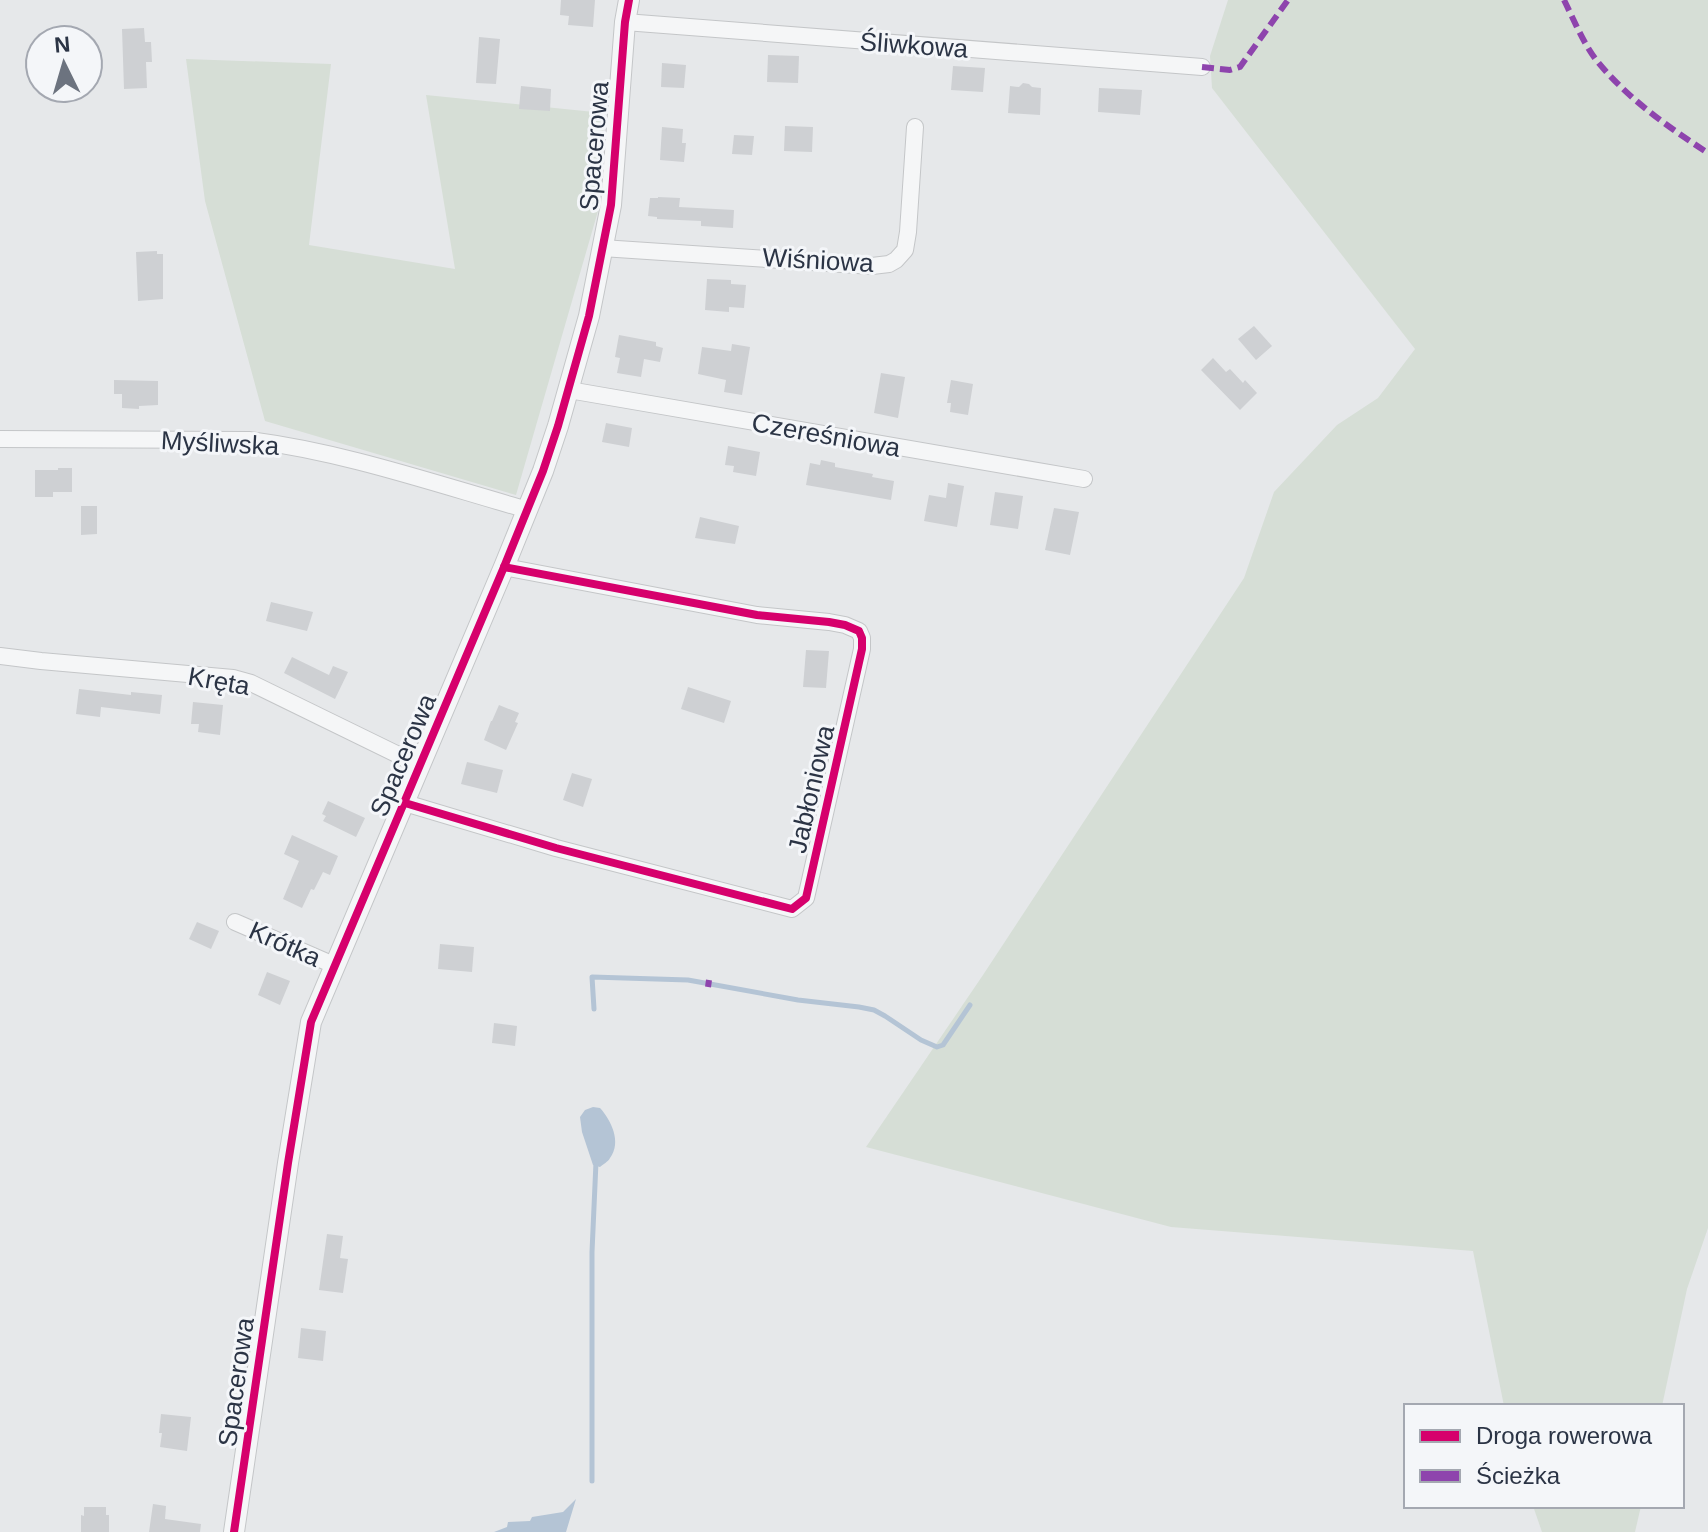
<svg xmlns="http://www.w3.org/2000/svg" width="1708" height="1532" font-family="Arial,sans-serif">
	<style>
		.green { fill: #d6ded6 }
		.water { fill: #b4c4d5 }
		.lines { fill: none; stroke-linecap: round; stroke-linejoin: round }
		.stream { stroke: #b4c4d5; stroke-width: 5 }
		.building { fill: #ced0d3 }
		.minor-casing { stroke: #c4c6c8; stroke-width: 18 }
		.tertiary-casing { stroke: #c4c6c8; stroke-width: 22 }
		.minor { stroke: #f5f6f7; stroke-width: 16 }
		.tertiary { stroke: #f5f6f7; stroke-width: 20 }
		.quiet { stroke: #8e44ad; stroke-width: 6; stroke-dasharray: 12 6; stroke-linecap: butt }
		.cycleway-casing { stroke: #f4f6f9; stroke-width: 13 }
		.cycleway { stroke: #d6006c; stroke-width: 8 }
		.labels { text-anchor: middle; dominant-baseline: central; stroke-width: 6; stroke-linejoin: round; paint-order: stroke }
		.street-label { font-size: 26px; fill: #2b3445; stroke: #f4f6f9 }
	</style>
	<rect width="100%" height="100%" fill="#e6e8ea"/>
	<g class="green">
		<polygon points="1228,0 1708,0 1708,1228 1687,1289 1662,1406 1504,1406 1473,1251 1171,1227 866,1147 983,975 1244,578 1274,492 1337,425 1378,398 1415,349 1212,88 1210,56"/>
		<polygon points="186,59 331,64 309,245 455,269 426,95 604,113 598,211 516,495 265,421 205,201"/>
		<polygon points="1533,1506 1641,1506 1635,1532 1542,1532"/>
	</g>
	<g class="water">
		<path d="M593,1107L600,1108C611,1120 622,1142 610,1158C608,1162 603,1164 600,1167L593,1165L582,1132L580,1117L585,1110Z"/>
		<polygon points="576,1499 566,1532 494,1532 507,1527 508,1522 530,1521 532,1517 563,1512"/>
	</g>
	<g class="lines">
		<g class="stream">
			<polyline points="594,1009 592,977 688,980 798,1000 859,1007 874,1010 885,1016 921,1040 937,1047 943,1045 970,1005"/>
			<polyline points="592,1481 592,1252 596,1162"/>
		</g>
	</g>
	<g class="building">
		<polygon points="561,0 595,0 593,27 568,25 569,16 560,15"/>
		<polygon points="144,28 145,42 151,42 152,62 146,62 147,88 124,89 122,29"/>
		<polygon points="479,37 500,39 496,84 476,83"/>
		<polygon points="768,55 799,56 798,83 767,82"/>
		<polygon points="662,63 686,65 684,88 661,87"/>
		<polygon points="953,66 985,68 983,92 951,90"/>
		<polygon points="1023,83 1029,84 1032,87 1041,88 1040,115 1008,113 1010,86 1019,87"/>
		<polygon points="521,86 551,89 550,111 519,109"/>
		<polygon points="1099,88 1142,90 1140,115 1098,112"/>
		<polygon points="785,126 813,127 812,152 784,151"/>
		<polygon points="662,127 683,129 682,143 686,143 684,162 660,160"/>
		<polygon points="734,135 754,136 752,155 732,154"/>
		<polygon points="658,197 680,198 679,207 734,210 733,228 701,226 701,221 657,219 657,217 648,216 650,198 658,198"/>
		<polygon points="157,251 157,254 163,254 163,299 138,301 136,252"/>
		<polygon points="707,279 731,280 731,284 746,285 744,308 729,307 729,312 705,310"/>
		<polygon points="1254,326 1272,346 1256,360 1238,339"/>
		<polygon points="619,335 656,342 656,346 663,348 660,362 644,359 641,377 617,373 620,358 615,357"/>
		<polygon points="732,344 750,347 742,395 724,392 726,380 698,374 702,347 731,351"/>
		<polygon points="1213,358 1226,372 1230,369 1243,383 1245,380 1257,393 1240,410 1201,370"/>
		<polygon points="881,373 905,377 898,418 874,413"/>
		<polygon points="114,380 158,381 158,405 139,406 139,409 122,408 122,394 114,394"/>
		<polygon points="951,380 973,384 968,415 950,412 951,403 947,403"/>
		<polygon points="606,423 632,428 629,447 602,442"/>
		<polygon points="728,446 760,452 756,476 733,472 734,466 725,465"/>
		<polygon points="821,460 835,463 835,467 873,474 872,477 894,481 891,500 806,485 810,463 820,465"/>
		<polygon points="58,468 72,468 72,492 53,492 53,497 35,497 35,470 58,470"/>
		<polygon points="948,483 964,486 957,527 924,521 929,495 946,498"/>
		<polygon points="995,492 1023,496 1018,529 990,525"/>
		<polygon points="81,506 97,506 97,534 81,535"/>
		<polygon points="1054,508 1079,512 1070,555 1045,550"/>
		<polygon points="700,517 739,526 735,544 695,538"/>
		<polygon points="271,602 313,612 307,631 266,621"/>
		<polygon points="806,650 829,651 826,688 803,687"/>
		<polygon points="292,657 329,675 333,666 348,672 335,699 284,673"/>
		<polygon points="688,687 731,701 724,723 681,709"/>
		<polygon points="79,689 131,695 131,692 162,695 160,714 101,707 100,717 76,714"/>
		<polygon points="193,702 223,705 220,735 198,732 199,724 191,724"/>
		<polygon points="499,705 519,713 515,722 518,723 506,750 484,740 491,721 492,721"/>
		<polygon points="467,762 503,770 497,793 461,784"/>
		<polygon points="572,773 592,779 583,807 563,800"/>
		<polygon points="328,801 365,818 356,837 323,821 326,816 322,814"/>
		<polygon points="292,835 338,856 330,875 323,872 314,890 311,889 302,908 283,899 299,861 284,854"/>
		<polygon points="197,922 219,931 211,949 189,939"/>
		<polygon points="440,944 474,947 472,972 438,969"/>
		<polygon points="267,972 290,981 280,1005 258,995"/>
		<polygon points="494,1023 517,1026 515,1046 492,1043"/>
		<polygon points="327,1234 343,1236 340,1258 348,1259 343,1293 319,1290"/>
		<polygon points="301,1328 326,1331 323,1361 298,1358"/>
		<polygon points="161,1414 191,1417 187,1451 160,1447 162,1433 159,1433"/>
		<polygon points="153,1504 166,1506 165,1519 201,1524 200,1532 149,1532"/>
		<polygon points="84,1507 106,1507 106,1515 109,1515 109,1532 81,1532 81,1515 84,1516"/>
	</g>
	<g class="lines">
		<g class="minor-casing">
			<g id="minor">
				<polyline points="625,22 1202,67"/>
				<polyline points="602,248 872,266 889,264 896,260 905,250 908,232 915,127"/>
				<polyline points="569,390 1084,479"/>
				<path d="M0,439L249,440C344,452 436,484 528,510"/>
				<polyline points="0,656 41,661 233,678 251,683 421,766"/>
				<polyline points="405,803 556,848 792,909 806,898 862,649 862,638 859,631 845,625 829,622 757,615 504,567"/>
				<polyline points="235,922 336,966"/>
			</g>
		</g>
		<g class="tertiary-casing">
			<polyline id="tertiary" points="234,1532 288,1163 311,1022 504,567 543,471 558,426 589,316 611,205 625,22 629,0"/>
		</g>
		<use href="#minor" class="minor"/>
		<use href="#tertiary" class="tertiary"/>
		<g class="quiet">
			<path d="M1564,0C1574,20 1583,43 1597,61C1627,98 1668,127 1708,153"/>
			<polyline points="1202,67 1230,70 1240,67 1288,0"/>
			<polyline points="708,987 709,980"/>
		</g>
		<g class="cycleway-casing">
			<g id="cycleway">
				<polyline points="405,803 556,848 792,909 806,898 862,649 862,638 859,631 845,625 829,622 757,615 504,567"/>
				<polyline points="234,1532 288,1163 311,1022 504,567 543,471 558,426 589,316 611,205 625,22 629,0"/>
			</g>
		</g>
		<use href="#cycleway" class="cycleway"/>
	</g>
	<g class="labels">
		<g class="street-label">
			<text transform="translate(914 45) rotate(4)">Śliwkowa</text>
			<text transform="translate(594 146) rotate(-85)">Spacerowa</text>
			<text transform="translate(818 260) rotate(3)">Wiśniowa</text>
			<text transform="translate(826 435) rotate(10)">Czereśniowa</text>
			<text transform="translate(220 443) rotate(3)">Myśliwska</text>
			<text transform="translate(219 681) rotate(10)">Kręta</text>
			<text transform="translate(403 755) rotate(-67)">Spacerowa</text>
			<text transform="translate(811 789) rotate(-77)">Jabłoniowa</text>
			<text transform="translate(285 944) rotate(24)">Krótka</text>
			<text transform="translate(236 1382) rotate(-82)">Spacerowa</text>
		</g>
	</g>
	<rect x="1404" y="1404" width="280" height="104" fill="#f4f6f9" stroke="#a4a8b1" stroke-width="2"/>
	<rect x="1420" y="1430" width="40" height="12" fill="#d6006c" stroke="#a4a8b1" stroke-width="2"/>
	<text x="1476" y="1444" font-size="24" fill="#2b3445">Droga rowerowa</text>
	<rect x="1420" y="1470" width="40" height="12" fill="#8e44ad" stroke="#a4a8b1" stroke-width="2"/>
	<text x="1476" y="1484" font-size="24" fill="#2b3445">Ścieżka</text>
	<g transform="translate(64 64) rotate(355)"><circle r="38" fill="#f4f6f9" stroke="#a4a8b1" stroke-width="2"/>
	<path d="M0-6L14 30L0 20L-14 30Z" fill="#6c737f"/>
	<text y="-12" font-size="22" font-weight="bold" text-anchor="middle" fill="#2b3445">N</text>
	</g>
</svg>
